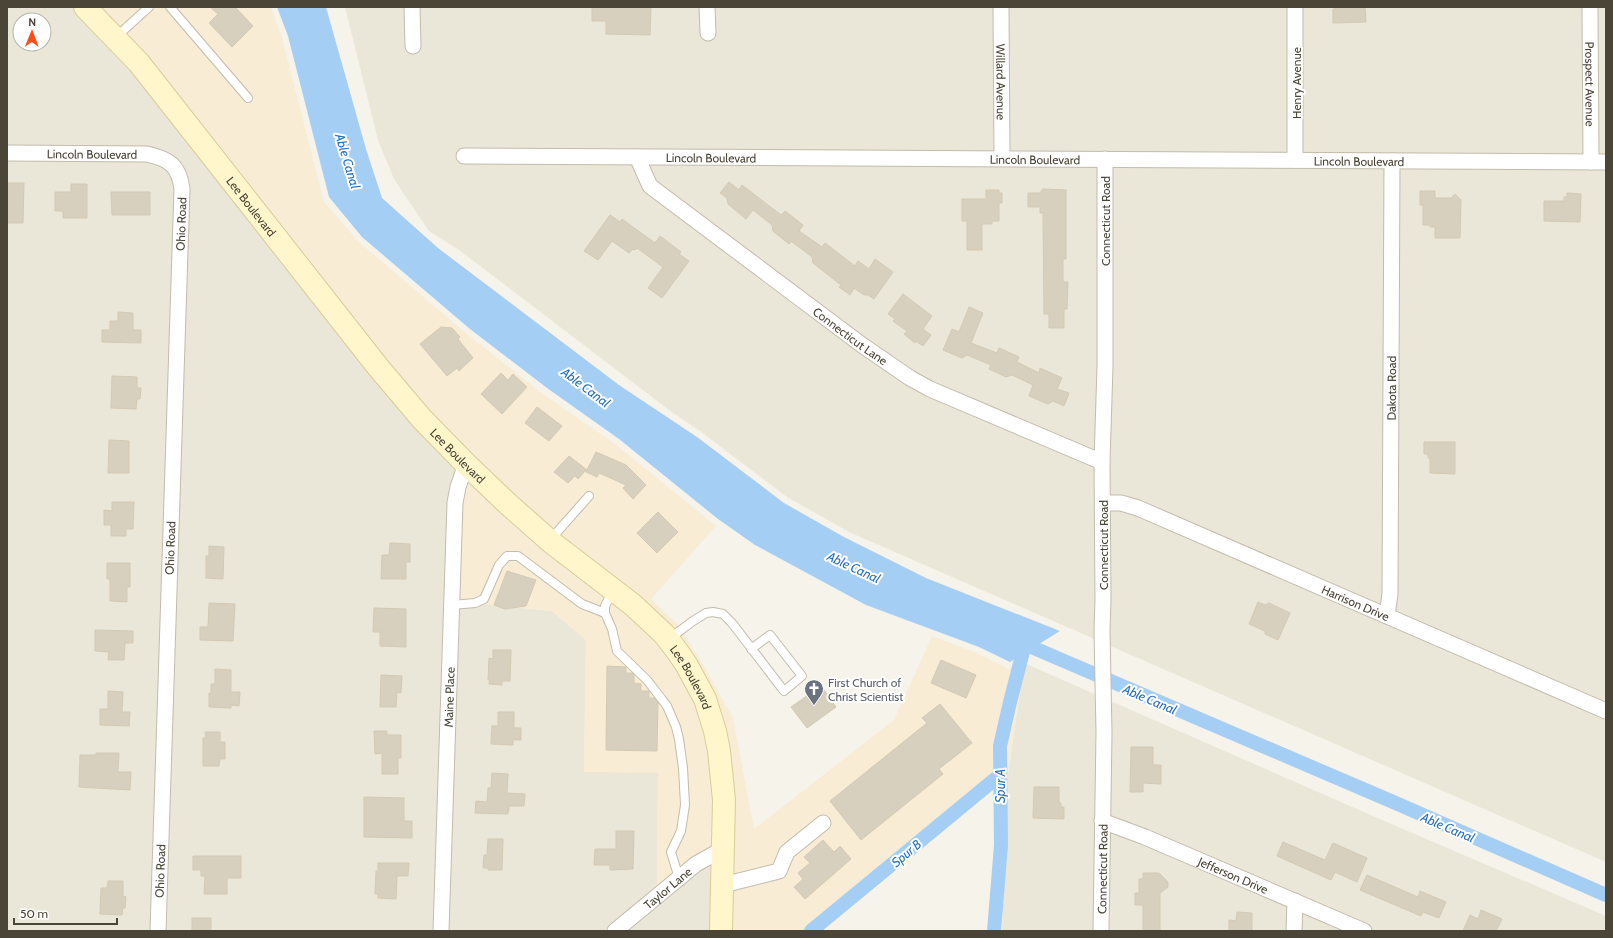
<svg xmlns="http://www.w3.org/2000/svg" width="1613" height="938" font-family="Cabin,sans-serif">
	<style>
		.residential { fill: #eae6d8; fill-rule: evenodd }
		.commercial { fill: #f8ecd5 }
		.water { fill: #a5cef5 }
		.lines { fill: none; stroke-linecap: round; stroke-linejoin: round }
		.canal { stroke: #a5cef5; stroke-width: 14 }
		.building { fill: #d8d0bf; stroke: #d4c9b2 }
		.lane-casing { stroke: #c2bcac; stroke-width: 10 }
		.street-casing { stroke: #c2bcac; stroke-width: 17 }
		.secondary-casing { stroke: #d8cc98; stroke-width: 24 }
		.lane { stroke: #fff; stroke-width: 8 }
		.street { stroke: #fff; stroke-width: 15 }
		.secondary { stroke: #fff7cb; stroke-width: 22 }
		.labels { text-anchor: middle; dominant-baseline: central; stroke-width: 4; stroke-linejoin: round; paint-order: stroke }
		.street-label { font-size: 12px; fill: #4b4538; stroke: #fff }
		.worship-label { font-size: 12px; fill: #5b616d; stroke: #fff; text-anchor: start }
		.water-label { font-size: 13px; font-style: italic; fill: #2973be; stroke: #fff }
	</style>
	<rect width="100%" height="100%" fill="#f6f3ea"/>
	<g class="residential">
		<path d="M7,7H74L110,43L460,469V602L552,611L586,640L584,771L658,773L657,895L716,857L714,931H7ZM20,20H44V44H20Z"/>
		<polygon points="345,7 1606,7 1606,862 849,532 787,497 700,431 673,413 459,250 429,231 394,179 378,140"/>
		<polygon points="1024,663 1382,820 1606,916 1606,931 1002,931 1008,775"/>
	</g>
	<g class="commercial">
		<polygon points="96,7 271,7 282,38 324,202 359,242 467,334 543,394 615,444 716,526 651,599 680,627 711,678 733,718 754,829 894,720 932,636 977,653 1009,669 1022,662 1024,663 1008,775 908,858 812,931 729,931 711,695 556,536 427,413"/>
		<polygon points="460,469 659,640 698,703 712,753 716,857 657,896 658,773 584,772 586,640 552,611 460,602"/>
	</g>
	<polygon class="water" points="277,7 326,7 366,149 382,198 438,248 619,385 697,437 784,503 844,537 926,578 1060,631 1010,662 979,647 866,605 755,545 718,519 619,439 547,388 470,329 362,237 329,197 288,36"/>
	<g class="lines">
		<g class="canal">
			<polyline points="1015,640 1391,801 1606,895"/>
			<polyline points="811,931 1000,775"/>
			<polyline points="994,931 1001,845 1000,746 1010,702 1025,644"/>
		</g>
	</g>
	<g class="building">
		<polygon points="210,7 235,7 253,26 232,47 209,23 218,14"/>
		<polygon points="592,7 651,7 650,35 606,34 606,21 592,21"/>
		<polygon points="1335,7 1365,7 1366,22 1333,23 1333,9 1335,9"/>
		<polygon points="729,182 739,190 742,185 781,215 785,211 803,225 799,231 822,247 825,243 855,266 858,261 869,269 875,259 893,272 874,299 868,295 864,295 854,288 850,295 839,287 841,285 813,263 812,257 791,241 789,244 773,231 772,225 753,210 746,219 728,204 727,198 720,193"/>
		<polygon points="7,183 24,183 23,223 7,223"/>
		<polygon points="71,184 87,184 87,218 63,218 63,211 55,211 55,192 71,192"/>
		<polygon points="1043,189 1066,190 1066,259 1063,259 1063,282 1068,282 1067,309 1064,309 1064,328 1049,328 1049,314 1044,314 1043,213 1040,213 1040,207 1028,207 1028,193 1040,193"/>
		<polygon points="986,190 999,190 999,193 1002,193 1002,203 999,203 999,221 992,221 992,224 982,224 982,250 967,250 967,221 962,221 962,199 986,199"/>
		<polygon points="1420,191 1435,191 1435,198 1451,198 1455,194 1461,200 1460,238 1435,238 1435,227 1430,227 1430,225 1423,225 1423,205 1420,205"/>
		<polygon points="111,192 150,192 150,215 112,215"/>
		<polygon points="1567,193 1581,194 1580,222 1544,221 1544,201 1564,201 1564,197 1567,197"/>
		<polygon points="610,215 620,222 622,219 655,243 660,236 681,252 679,254 689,261 662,298 648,288 663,267 637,248 635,250 633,249 629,253 612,241 598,260 584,251"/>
		<polygon points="903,294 932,316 923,329 931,335 923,346 916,341 915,343 904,334 907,331 893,321 895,319 888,314"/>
		<polygon points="969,307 983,313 971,343 997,353 999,348 1019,357 1017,362 1039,373 1040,368 1062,378 1057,389 1069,393 1064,406 1053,401 1048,404 1029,396 1033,385 1012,375 1006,377 989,369 991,365 967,355 962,358 943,350 952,329 959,332"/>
		<polygon points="118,312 133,313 133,330 141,330 141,343 102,342 102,330 110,330 110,321 118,321"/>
		<polygon points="441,327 452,328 460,337 458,339 473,358 459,371 457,368 447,376 420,344"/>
		<polygon points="501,373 508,380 513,374 527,387 502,414 481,394"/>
		<polygon points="112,376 137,377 137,388 141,388 140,399 137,399 136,409 111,408"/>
		<polygon points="537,407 562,426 549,441 525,423"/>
		<polygon points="109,440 129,441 129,473 108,473"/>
		<polygon points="1424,442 1455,442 1455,474 1430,473 1430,458 1428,458 1428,454 1424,454"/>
		<polygon points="596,452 626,465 646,485 633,499 623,488 626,485 599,473 597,477 586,472 586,470 578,479 575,476 568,483 554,472 569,456 587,470"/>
		<polygon points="112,502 134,502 133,529 126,529 126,536 111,536 111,525 104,525 104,510 112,511"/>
		<polygon points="658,512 678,532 657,553 637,533"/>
		<polygon points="390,543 410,544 410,562 406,562 406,579 381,579 382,555 389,555"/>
		<polygon points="209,546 224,547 223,579 206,578 206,556 209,556"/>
		<polygon points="107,563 130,563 130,587 127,587 127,602 110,601 110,579 107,579"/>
		<polygon points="507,571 536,580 526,606 505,609 494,605"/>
		<polygon points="1258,602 1265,605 1269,603 1290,613 1278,640 1265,634 1265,631 1249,624"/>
		<polygon points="209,603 235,604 233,641 200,640 200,627 208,627"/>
		<polygon points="374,608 406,609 406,647 380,646 380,632 373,632"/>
		<polygon points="95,630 133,631 133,643 125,643 124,660 108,660 109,652 95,651"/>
		<polygon points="493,650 511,650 510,681 502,681 502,685 489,684 490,680 488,680 489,658 493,659"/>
		<polygon points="941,660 976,675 966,698 931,683"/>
		<polygon points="607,666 626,667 626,673 632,673 634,675 634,683 641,684 641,691 649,691 649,698 654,698 658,703 657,751 606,750"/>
		<polygon points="215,669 231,670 231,692 240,692 239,706 231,705 231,708 209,707 209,693 211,693 211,684 215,684"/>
		<polygon points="381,675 402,676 401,693 397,692 396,707 380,707"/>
		<polygon points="821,686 836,707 807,728 791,707"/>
		<polygon points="108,691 123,692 122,712 130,712 129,726 100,725 100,709 108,709"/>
		<polygon points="940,704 972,743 939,769 943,774 861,840 830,801 927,723 922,718"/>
		<polygon points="498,712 514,712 514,728 521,728 521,740 513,740 513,745 491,744 492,726 498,726"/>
		<polygon points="374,731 387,731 387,735 401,735 401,758 398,758 398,774 382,774 382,753 375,754"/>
		<polygon points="205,732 220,732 220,742 225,742 225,759 220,759 219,766 203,766 203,738 206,738"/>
		<polygon points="1131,747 1153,747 1153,765 1161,765 1161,784 1143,783 1143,792 1130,792"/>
		<polygon points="96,753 119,753 118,772 131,772 130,790 79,787 80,755 96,755"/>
		<polygon points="492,773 508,774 507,793 525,794 524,806 509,806 508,814 475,813 476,801 487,802 488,788 491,788"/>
		<polygon points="1034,787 1059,787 1059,803 1061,803 1061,807 1064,807 1064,819 1033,818"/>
		<polygon points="364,797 404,798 404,821 412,821 412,838 364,837"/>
		<polygon points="616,831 634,831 633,869 610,870 610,865 594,865 595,849 616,849"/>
		<polygon points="488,839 503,839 502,870 488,870 488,868 483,868 484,855 487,855"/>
		<polygon points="823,840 834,852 840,846 851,859 805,899 794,887 803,879 798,873 810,863 804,857"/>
		<polygon points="1283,842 1325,860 1333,843 1367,858 1357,882 1335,872 1331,880 1277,856"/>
		<polygon points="193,856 241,856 241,878 227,878 227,894 204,894 205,876 201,876 201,870 193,870"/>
		<polygon points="378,863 409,863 408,876 397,876 396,899 378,898 378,894 375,894 376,871 378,871"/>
		<polygon points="1143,873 1159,873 1168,882 1168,887 1160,893 1160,931 1143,931 1143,905 1135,905 1135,893 1139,893 1139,879 1143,879"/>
		<polygon points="1367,875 1418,897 1420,891 1446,902 1439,918 1423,912 1421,916 1360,890"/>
		<polygon points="108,881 123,881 123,896 126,897 125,908 123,908 122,915 100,914 101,888 107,888"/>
		<polygon points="1481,910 1502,919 1496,931 1463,931 1470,915 1478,919"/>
		<polygon points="1237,912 1252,913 1252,931 1229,931 1229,920 1236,921"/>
		<rect x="192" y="918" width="19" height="13"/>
	</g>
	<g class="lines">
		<g class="lane-casing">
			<g id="lane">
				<polyline points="170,7 248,98"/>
				<polyline points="116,37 149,7"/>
				<polyline points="550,540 589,496"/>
				<polyline points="613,591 605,606 605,613 612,629 617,651 647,680 667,706 676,727 679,739 683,768 685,805 681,831 671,852 679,878"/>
				<polyline points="452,605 475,603 484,599 499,565 507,556 518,556 582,604 605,613"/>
				<polyline points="669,639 693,621 706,613 713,612 723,614 732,623 784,691 802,676 770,635 751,649"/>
			</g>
		</g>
		<g class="street-casing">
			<g id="street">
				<polyline points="412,7 413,46"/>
				<polyline points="707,7 708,33"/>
				<path id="s1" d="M1001,7L1002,158"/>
				<polyline points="1295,7 1295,160"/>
				<path id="s2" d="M1590,7L1591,162"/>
				<path id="s3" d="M7,153L147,154C169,159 179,165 182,189L158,931"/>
				<path id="s4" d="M464,156L1606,162"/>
				<path id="s5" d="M637,157L650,186L862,345L910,378L930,389L1102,462"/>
				<path id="s6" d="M1103,503H1121L1138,508L1606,711"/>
				<path id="s7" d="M1387,616L1390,594L1392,161"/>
				<path id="s8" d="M1102,821L1145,837L1364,931"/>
				<polyline points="723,885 779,871 787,852 823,823"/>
				<path id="s9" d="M441,931L455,503L458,487L466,464"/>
				<path id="s10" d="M615,931L696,864L723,849"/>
				<path id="s11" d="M1101,931L1104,733L1102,631L1103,599L1102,462L1105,366V159"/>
				<polyline points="1294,931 1295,901"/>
			</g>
		</g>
		<g class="secondary-casing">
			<g id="secondary">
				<path id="s12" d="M85,7L139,63L378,367L422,419L466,464L508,504L551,542L633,605L664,634L677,651L686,664L705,699L715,731L719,751L724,800L721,931"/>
			</g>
		</g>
		<use href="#lane" class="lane"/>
		<use href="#street" class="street"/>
		<use href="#secondary" class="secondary"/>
	</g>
	<defs>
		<g id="church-pin" transform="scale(1)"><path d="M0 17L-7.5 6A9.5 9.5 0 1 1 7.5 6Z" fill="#6b7280" stroke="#fff"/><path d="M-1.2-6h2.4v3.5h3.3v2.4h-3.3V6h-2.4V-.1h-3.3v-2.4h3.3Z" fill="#fff"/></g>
	</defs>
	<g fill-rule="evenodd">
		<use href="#church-pin" x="814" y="689"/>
	</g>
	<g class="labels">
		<g class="street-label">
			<text stroke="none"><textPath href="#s1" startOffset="75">Willard Avenue</textPath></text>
			<text transform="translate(1296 83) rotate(-90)">Henry Avenue</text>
			<text stroke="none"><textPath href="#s2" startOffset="77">Prospect Avenue</textPath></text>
			<text stroke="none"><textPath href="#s3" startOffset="85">Lincoln Boulevard</textPath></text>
			<text stroke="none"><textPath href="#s4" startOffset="247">Lincoln Boulevard</textPath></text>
			<text stroke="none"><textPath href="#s4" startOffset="571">Lincoln Boulevard</textPath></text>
			<text stroke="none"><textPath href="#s4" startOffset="895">Lincoln Boulevard</textPath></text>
			<text stroke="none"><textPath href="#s12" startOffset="260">Lee Boulevard</textPath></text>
			<text transform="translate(1105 221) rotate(-90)">Connecticut Road</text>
			<text transform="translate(181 224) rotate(-88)">Ohio Road</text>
			<text stroke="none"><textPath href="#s5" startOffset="282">Connecticut Lane</textPath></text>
			<text stroke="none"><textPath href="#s7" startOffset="228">Dakota Road</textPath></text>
			<text stroke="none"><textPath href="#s12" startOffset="584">Lee Boulevard</textPath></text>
			<text transform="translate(1103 545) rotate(-90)">Connecticut Road</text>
			<text transform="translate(170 548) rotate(-88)">Ohio Road</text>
			<text stroke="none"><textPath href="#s6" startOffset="273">Harrison Drive</textPath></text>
			<text stroke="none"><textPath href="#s12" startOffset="908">Lee Boulevard</textPath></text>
			<text stroke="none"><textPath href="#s9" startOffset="234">Maine Place</textPath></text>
			<text stroke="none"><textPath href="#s11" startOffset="62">Connecticut Road</textPath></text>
			<text transform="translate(160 871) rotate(-88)">Ohio Road</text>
			<text stroke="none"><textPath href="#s8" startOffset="142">Jefferson Drive</textPath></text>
			<text stroke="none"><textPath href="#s10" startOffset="68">Taylor Lane</textPath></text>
		</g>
		<g class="worship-label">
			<text x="828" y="682">First Church of<tspan x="828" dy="14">Christ Scientist</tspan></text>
		</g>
		<g class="water-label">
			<text transform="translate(348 161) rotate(73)">Able Canal</text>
			<text transform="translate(586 387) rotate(37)">Able Canal</text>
			<text transform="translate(854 567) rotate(25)">Able Canal</text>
			<text transform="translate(1150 699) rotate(23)">Able Canal</text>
			<text transform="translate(1000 786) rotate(-90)">Spur A</text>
			<text transform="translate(1448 827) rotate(23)">Able Canal</text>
			<text transform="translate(906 853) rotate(-40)">Spur B</text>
		</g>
	</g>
	<rect width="1613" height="938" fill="none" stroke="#4b4538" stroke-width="16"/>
	<g transform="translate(32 32) rotate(1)"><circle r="19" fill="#ffffff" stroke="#b7b5af"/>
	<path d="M0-3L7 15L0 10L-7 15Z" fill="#ff4d18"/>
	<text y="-6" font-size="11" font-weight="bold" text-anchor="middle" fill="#4b4538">N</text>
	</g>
	<path d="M14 918v6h103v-6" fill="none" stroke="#4b4538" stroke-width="2"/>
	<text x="20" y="918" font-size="12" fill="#4b4538" stroke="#ffffff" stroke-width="3" paint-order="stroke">50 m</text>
</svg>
